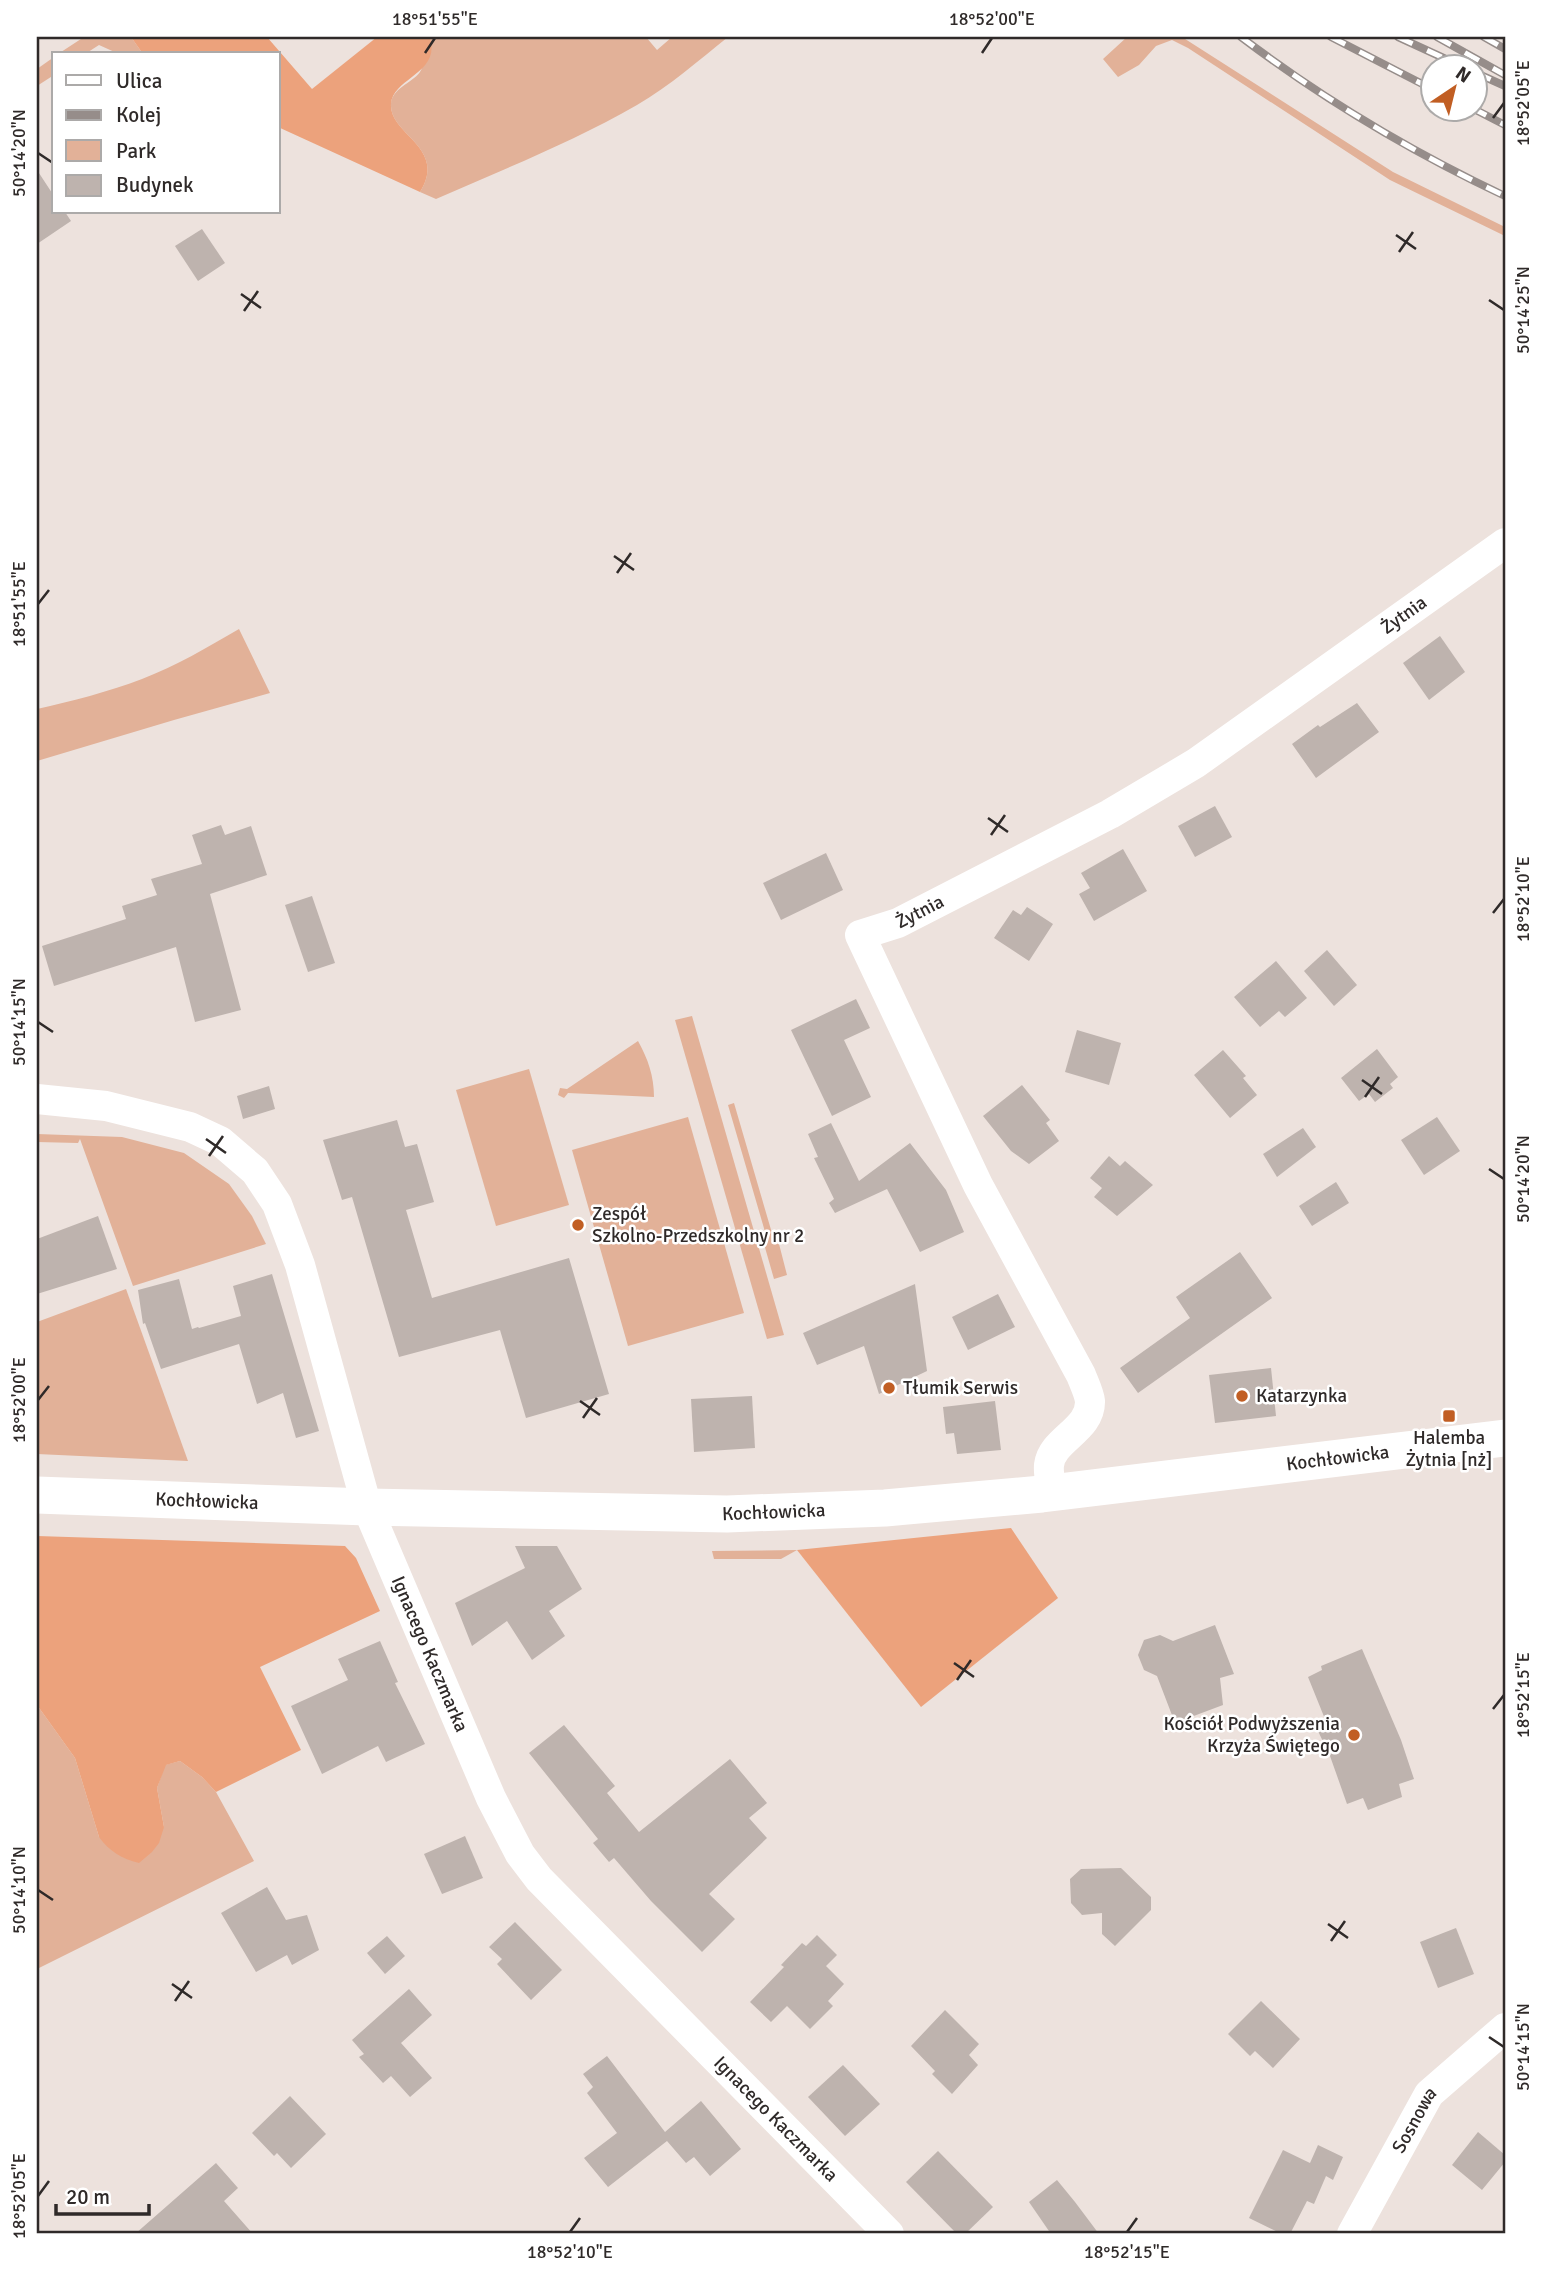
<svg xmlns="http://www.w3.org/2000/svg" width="1542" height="2271" font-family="Signika,sans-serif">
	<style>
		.green { fill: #e2b198 }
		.forest { fill: #eca27c }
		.building { fill: #beb3ae }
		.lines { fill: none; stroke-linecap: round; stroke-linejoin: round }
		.minor { stroke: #fff; stroke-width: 30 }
		.tertiary { stroke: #fff; stroke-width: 37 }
		.rail-casing { stroke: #968d8a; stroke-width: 8 }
		.rail { stroke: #fff; stroke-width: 5; stroke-dasharray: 16; stroke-linecap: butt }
		.ticks { fill: none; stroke: #2f2a29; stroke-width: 2.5 }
		.poi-dot { fill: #c15e23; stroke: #fff; stroke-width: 2.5 }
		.labels { text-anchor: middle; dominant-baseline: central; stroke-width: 5; stroke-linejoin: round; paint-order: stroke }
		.street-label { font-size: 19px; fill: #2f2a29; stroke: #fff }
		.poi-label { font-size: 19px; fill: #2f2a29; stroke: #fff; text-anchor: start }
		.neatline { fill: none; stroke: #2f2a29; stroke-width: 2.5 }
		.ticks-label { font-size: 18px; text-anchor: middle; fill: #2f2a29 }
	</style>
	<rect width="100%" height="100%" fill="#ede2dd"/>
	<g class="green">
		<polygon points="84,37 131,37 143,54 119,54 99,45 85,54 58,54"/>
		<path d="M430,37H646L657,50L672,37H728C699,60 670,86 637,105C573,142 504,169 436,199L420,192C448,147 389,135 391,104C392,88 411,84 420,72C425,64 428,50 431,41Z"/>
		<polygon points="1127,37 1182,37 1393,172 1505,227 1505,236 1390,180 1188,48 1172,40 1156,46 1139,65 1118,77 1103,59"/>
		<polygon points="54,57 54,75 37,86 37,69"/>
		<path d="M239,629L270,693L174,720L37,761V709C72,701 108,692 142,679C176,666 208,647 239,629Z"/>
		<polygon points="692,1016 784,1335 767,1339 675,1020"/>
		<path d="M638,1041C648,1059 654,1076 654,1097L568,1093L564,1098L558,1095L560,1088L567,1089Z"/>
		<polygon points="529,1069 569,1205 496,1226 456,1090"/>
		<polygon points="734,1103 774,1240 778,1240 787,1275 774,1279 764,1244 768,1242 728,1105"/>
		<polygon points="688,1117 744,1313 628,1346 572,1150"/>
		<polygon points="37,1134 122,1137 184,1153 229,1184 252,1216 266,1244 133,1286 80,1139 78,1143 37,1142"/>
		<polygon points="126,1289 188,1461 37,1454 37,1322"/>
		<polygon points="797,1550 781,1559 714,1559 712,1551"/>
		<polygon points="37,1705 75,1758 99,1837 164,1827 157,1788 165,1765 180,1761 202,1777 216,1792 254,1861 37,1969"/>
	</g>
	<g class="forest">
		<path d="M131,37H267L312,89L377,37H430C441,74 393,77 391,104C389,135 448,147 420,192L278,127V54H143Z"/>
		<polygon points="1011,1528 1058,1598 921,1707 797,1550"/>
		<path d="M37,1536L345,1546L356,1558L380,1611L260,1667L301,1750L216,1792L202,1777L180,1761L166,1765L157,1788L164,1827L159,1843L152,1852L139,1863C122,1859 109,1851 99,1837L75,1758L37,1705Z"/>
	</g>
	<g class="building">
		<polygon points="37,170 54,196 54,212 65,212 71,221 37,244"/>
		<polygon points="202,229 225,263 198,281 175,246"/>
		<polygon points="1440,636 1465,672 1429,700 1403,663"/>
		<polygon points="1357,703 1379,732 1316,778 1292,744 1318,725 1320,727"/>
		<polygon points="1215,806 1232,837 1195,857 1178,826"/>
		<polygon points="221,825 225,835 251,826 267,875 210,894 241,1010 195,1022 176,947 54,986 42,946 126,919 122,906 157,895 151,879 202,864 192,835"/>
		<polygon points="1123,849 1147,891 1094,921 1079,894 1090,888 1081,873"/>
		<polygon points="826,853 843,890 781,920 763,883"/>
		<polygon points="312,896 335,963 308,972 285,905"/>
		<polygon points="1027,907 1053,924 1029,961 994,938 1013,910 1021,915"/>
		<polygon points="1327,950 1357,985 1334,1006 1304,971"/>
		<polygon points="1276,961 1307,998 1285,1017 1279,1011 1260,1027 1234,997"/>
		<polygon points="856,999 870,1028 844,1040 871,1097 832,1116 791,1030"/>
		<polygon points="1077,1030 1121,1043 1109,1085 1065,1072"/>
		<polygon points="1377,1049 1398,1077 1390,1084 1393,1088 1375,1102 1369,1094 1359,1101 1341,1078"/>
		<polygon points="1223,1050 1246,1076 1243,1078 1257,1095 1230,1118 1194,1075"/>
		<polygon points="1022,1085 1050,1120 1046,1123 1059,1141 1029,1164 1011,1151 983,1116"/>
		<polygon points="269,1086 275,1109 243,1119 237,1096"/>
		<polygon points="1437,1117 1460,1151 1424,1175 1401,1140"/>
		<polygon points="397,1120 405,1147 417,1144 434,1202 406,1210 432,1298 569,1258 609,1394 526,1418 500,1330 399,1357 352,1197 342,1200 323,1140"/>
		<polygon points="831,1123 859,1181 910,1143 946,1190 964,1232 920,1252 887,1189 835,1213 829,1203 834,1199 814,1158 818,1157 808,1134"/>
		<polygon points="1303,1128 1316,1147 1277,1177 1263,1154"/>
		<polygon points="1109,1156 1120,1166 1125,1161 1153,1185 1117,1216 1094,1197 1102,1188 1090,1178"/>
		<polygon points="1336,1182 1349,1203 1312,1226 1299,1206"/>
		<polygon points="98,1216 117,1269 37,1294 37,1239"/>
		<polygon points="1240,1252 1272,1298 1138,1393 1120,1368 1190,1318 1176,1297"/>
		<polygon points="272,1274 319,1431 296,1438 283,1393 257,1404 239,1344 161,1369 145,1323 143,1324 138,1290 179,1279 192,1329 198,1327 199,1328 241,1316 233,1286"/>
		<polygon points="915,1284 927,1371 879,1394 864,1346 817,1365 803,1333"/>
		<polygon points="998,1294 1015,1327 968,1350 952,1317"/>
		<polygon points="1271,1368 1276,1416 1215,1423 1209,1375"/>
		<polygon points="752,1396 755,1448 694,1452 691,1399"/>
		<polygon points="995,1401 1001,1450 957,1454 954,1433 946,1434 943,1407"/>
		<polygon points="515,1546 557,1546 582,1589 549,1611 565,1636 532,1660 507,1621 472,1646 455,1603 525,1568"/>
		<polygon points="1215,1625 1234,1674 1220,1678 1223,1705 1175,1723 1157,1676 1144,1670 1138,1655 1144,1640 1160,1635 1173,1641"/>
		<polygon points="380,1641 398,1682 395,1683 425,1744 386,1762 378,1746 322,1774 291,1706 348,1680 338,1659"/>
		<polygon points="1362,1649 1401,1740 1414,1779 1399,1784 1402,1797 1368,1810 1363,1798 1347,1804 1330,1756 1317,1729 1327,1724 1308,1677 1322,1670 1321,1666"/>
		<polygon points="564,1725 615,1786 607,1793 639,1832 730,1759 767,1803 749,1818 767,1838 709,1894 735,1919 702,1952 651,1901 614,1858 609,1862 593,1843 598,1839 529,1753"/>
		<polygon points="465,1836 483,1878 442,1894 424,1854"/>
		<polygon points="1121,1868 1151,1897 1151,1910 1115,1946 1102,1934 1102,1913 1082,1915 1071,1903 1070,1879 1081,1869"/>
		<polygon points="267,1887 286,1920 307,1915 319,1950 292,1965 287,1955 256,1972 221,1913"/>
		<polygon points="515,1922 562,1970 531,2000 497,1964 502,1959 489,1947"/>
		<polygon points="1456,1928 1474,1974 1438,1988 1420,1942"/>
		<polygon points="817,1935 837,1955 826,1966 844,1984 828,2001 833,2006 810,2029 787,2006 771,2022 750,2002 784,1967 781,1965 802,1943 806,1946"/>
		<polygon points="387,1936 405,1956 385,1974 367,1953"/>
		<polygon points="409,1989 432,2015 401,2043 432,2078 410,2097 391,2076 383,2083 359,2057 364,2054 352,2040"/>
		<polygon points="1261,2001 1300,2039 1273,2068 1255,2051 1250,2056 1228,2034"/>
		<polygon points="945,2010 979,2044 969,2055 978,2065 952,2094 932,2074 935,2071 911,2046"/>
		<polygon points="607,2056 665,2132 701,2101 741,2149 710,2176 694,2157 686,2163 667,2141 608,2187 584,2158 617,2133 587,2093 593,2087 583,2074"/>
		<polygon points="843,2065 880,2104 845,2136 808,2097"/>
		<polygon points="290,2096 326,2134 291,2168 277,2153 274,2156 252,2133"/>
		<polygon points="1478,2132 1505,2155 1505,2162 1482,2190 1452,2165"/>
		<polygon points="1318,2145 1343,2157 1333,2180 1326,2176 1314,2204 1307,2201 1290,2234 1282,2234 1249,2218 1283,2150 1310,2163"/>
		<polygon points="938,2151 993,2207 965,2234 957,2234 906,2182"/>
		<polygon points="216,2163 238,2188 224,2201 253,2234 135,2234"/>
		<polygon points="1057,2180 1075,2202 1099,2234 1051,2234 1029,2202"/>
	</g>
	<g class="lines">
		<g class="minor">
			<path id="s1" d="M37,1099L106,1106L190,1127L220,1141L255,1171L277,1204L300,1265L367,1507L491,1798L520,1854L539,1879L889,2234"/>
			<path id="s2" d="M1052,1493C1051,1485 1048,1474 1049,1465C1052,1439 1091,1430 1090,1401C1089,1393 1084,1383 1081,1375L978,1185L860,935L898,923L1110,814L1196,763L1505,543"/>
			<path id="s3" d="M1352,2234L1429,2094L1505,2028"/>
		</g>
		<path class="tertiary" id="s4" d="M37,1495L367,1507L727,1514L885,1508L1042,1494L1505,1438"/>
		<g class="rail-casing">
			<g id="rail">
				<path d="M1241,37C1323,99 1412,152 1505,196"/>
				<polyline points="1331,37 1434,90"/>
				<polyline points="1398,37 1461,66"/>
				<polyline points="1437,37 1505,75"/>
				<polyline points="1484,37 1505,49"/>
				<polyline points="1476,73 1505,86"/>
				<polyline points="1472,108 1505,125"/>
			</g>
		</g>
		<use href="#rail" class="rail"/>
	</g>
	<path class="ticks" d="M425,53L435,38M982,53L992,38M1493,118L1504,103M38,153L53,163M1396,235L1416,249M1399,252L1413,232M241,294L261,308M1489,300L1504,310M244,311L258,291M614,556L634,570M617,573L631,553M38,604L49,590M988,818L1008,832M991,835L1005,815M1493,913L1504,899M38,1022L53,1032M1362,1080L1382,1094M1365,1097L1379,1077M206,1139L226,1153M209,1156L223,1136M1489,1169L1504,1179M38,1400L49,1386M580,1401L600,1415M583,1418L597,1398M954,1663L974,1677M957,1680L971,1660M1493,1709L1504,1695M38,1890L53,1900M1328,1924L1348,1938M1331,1941L1345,1921M172,1984L192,1998M175,2001L189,1981M1489,2037L1504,2047M38,2196L49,2181M570,2232L580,2218M1127,2232L1137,2218"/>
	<g class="poi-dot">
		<circle cx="578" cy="1225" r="7"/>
		<circle cx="889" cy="1388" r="7"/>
		<circle cx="1242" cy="1396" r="7"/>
		<rect x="1442" y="1409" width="14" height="14" rx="3.5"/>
		<circle cx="1354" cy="1735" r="7"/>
	</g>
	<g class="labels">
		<g class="street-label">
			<text stroke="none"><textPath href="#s2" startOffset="1260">Żytnia</textPath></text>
			<text stroke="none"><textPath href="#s2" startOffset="691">Żytnia</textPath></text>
			<text stroke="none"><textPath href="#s4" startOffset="1304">Kochłowicka</textPath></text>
			<text stroke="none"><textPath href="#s4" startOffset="170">Kochłowicka</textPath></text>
			<text stroke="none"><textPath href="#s4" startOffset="737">Kochłowicka</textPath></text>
			<text stroke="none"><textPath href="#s1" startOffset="751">Ignacego Kaczmarka</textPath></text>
			<text stroke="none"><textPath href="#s1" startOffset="1339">Ignacego Kaczmarka</textPath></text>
			<text stroke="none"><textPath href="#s3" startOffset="130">Sosnowa</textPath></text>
		</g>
		<g class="poi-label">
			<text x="592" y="1214">Zespół<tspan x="592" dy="22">Szkolno-Przedszkolny nr 2</tspan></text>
			<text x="903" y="1388">Tłumik Serwis</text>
			<text x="1256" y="1396">Katarzynka</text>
			<text x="1449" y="1438" text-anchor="middle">Halemba<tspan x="1449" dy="22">Żytnia [nż]</tspan></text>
			<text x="1340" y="1724" text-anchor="end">Kościół Podwyższenia<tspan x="1340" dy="22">Krzyża Świętego</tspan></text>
		</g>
	</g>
	<rect width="1542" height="2271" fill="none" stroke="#ffffff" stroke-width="77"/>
	<rect x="52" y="52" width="228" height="161" fill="#ffffff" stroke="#acaaa9" stroke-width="2"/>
	<rect x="66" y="75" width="35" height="10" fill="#ffffff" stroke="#acaaa9" stroke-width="2"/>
	<text x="116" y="88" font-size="21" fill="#2f2a29">Ulica</text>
	<rect x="66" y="110" width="35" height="10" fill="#968d8a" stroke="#acaaa9" stroke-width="2"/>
	<text x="116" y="122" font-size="21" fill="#2f2a29">Kolej</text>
	<rect x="66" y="140" width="35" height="21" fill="#e2b198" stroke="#acaaa9" stroke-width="2"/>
	<text x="116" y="158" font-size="21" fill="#2f2a29">Park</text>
	<rect x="66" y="175" width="35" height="21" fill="#beb3ae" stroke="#acaaa9" stroke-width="2"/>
	<text x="116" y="192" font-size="21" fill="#2f2a29">Budynek</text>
	<g transform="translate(1454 88) rotate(35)"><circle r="33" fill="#ffffff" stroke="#acaaa9" stroke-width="2"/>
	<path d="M0-5L12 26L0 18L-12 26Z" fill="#c15e23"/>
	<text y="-10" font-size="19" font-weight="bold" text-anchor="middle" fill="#2f2a29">N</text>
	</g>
	<path d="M56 2204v10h93v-10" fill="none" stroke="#2f2a29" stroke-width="3.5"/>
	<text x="66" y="2204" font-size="21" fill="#2f2a29" stroke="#ffffff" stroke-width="5" paint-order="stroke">20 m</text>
	<rect x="38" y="38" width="1466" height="2194" class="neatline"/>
	<g class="ticks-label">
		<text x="435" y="25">18°51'55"E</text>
		<text x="992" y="25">18°52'00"E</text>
		<text transform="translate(1523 103) rotate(-90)" y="6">18°52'05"E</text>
		<text transform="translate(19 153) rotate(-90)" y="6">50°14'20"N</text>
		<text transform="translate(1523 310) rotate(-90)" y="6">50°14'25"N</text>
		<text transform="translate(19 604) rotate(-90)" y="6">18°51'55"E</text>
		<text transform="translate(1523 899) rotate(-90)" y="6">18°52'10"E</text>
		<text transform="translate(19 1022) rotate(-90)" y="6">50°14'15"N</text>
		<text transform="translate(1523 1179) rotate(-90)" y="6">50°14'20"N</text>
		<text transform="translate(19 1400) rotate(-90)" y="6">18°52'00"E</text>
		<text transform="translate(1523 1695) rotate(-90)" y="6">18°52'15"E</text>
		<text transform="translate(19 1890) rotate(-90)" y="6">50°14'10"N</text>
		<text transform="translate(1523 2047) rotate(-90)" y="6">50°14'15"N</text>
		<text transform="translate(19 2196) rotate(-90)" y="6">18°52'05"E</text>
		<text x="570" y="2258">18°52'10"E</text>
		<text x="1127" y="2258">18°52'15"E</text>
	</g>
</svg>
